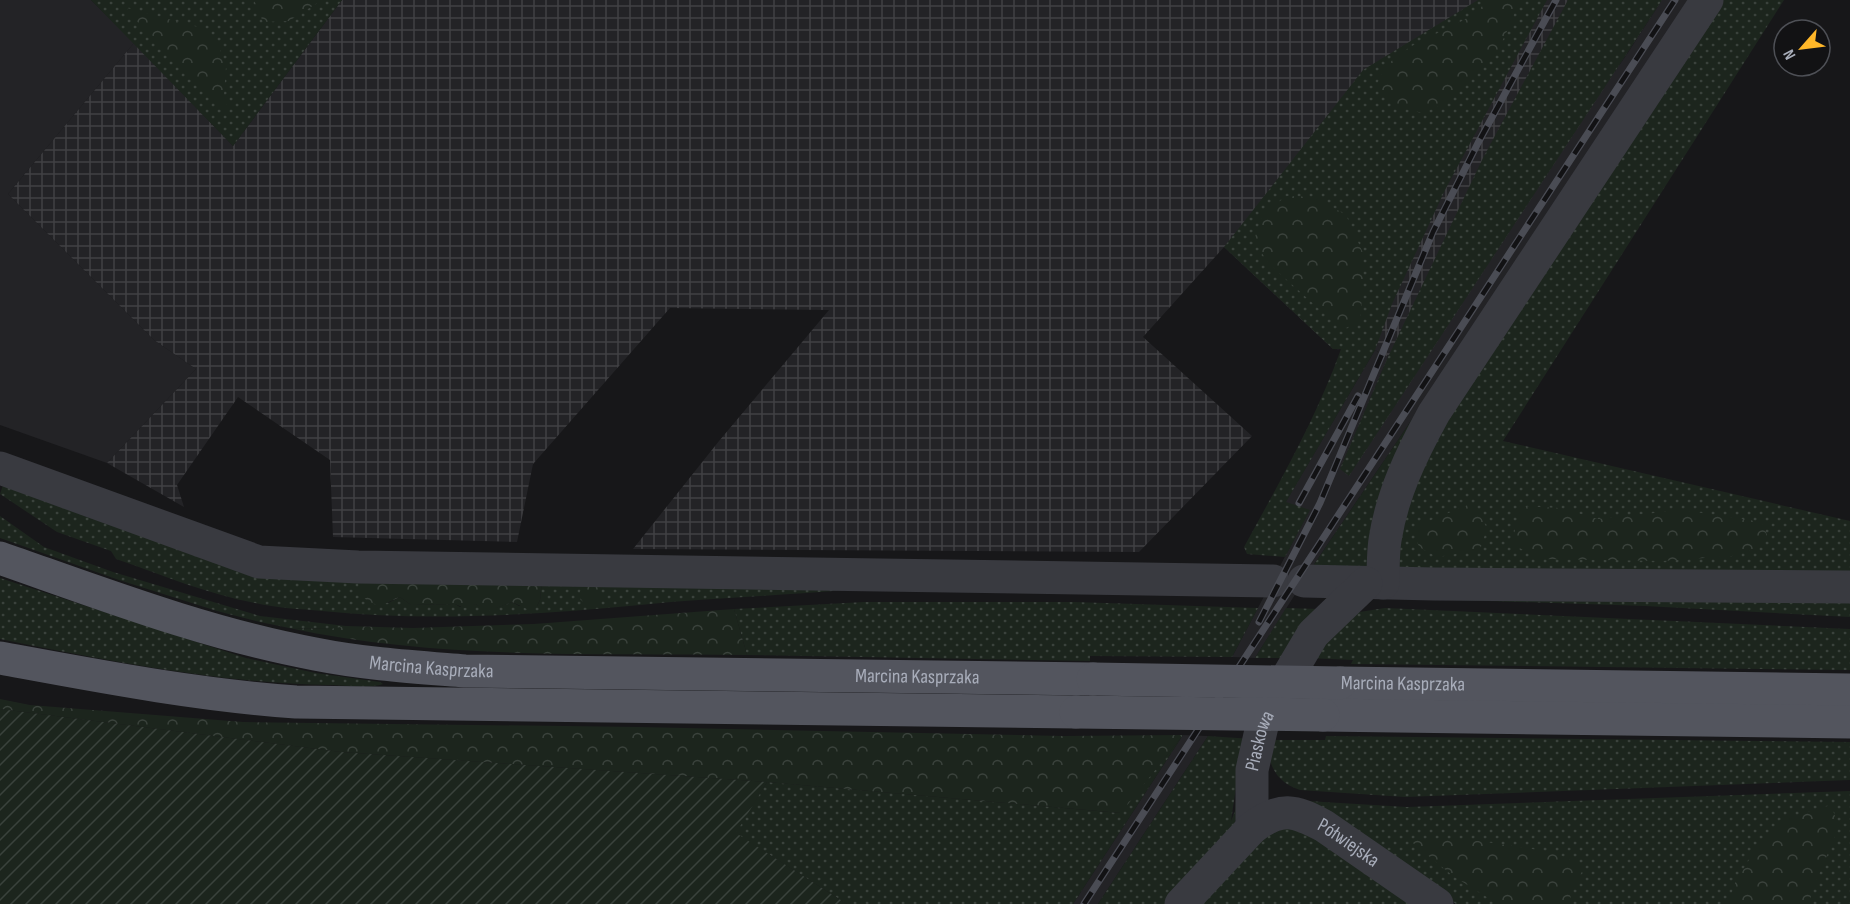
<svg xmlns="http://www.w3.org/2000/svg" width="1850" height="904" font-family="'Sofia Sans Condensed',sans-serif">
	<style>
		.built { fill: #232326 }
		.industrial { fill: url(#industrial-grid) }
		.grass { fill: url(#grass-dots) }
		.forest { fill: url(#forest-crowns) }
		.garden { fill: url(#garden-furrows) }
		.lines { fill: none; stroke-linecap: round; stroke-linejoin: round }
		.minor { stroke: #393a40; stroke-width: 33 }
		.major { stroke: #53555e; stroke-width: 33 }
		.rail-casing { stroke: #4a4c54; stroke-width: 7 }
		.rail { stroke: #121214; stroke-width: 4.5; stroke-dasharray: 14; stroke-linecap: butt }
		.major-bridge { stroke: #53555e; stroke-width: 33 }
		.labels { text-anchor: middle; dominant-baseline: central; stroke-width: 6; stroke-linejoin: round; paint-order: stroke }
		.street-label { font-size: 20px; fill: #a8adba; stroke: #121214 }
	</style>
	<defs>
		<pattern id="industrial-grid" width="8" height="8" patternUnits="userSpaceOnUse" patternTransform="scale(1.5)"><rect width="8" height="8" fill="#232326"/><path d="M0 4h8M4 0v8" fill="none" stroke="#404043"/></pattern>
		<pattern id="grass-dots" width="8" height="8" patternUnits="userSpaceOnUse" patternTransform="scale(1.5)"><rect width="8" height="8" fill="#1c251d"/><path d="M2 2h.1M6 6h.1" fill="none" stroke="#3a423c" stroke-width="1.8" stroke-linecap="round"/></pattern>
		<pattern id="forest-crowns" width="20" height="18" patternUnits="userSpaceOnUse" patternTransform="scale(1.5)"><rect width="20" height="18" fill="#1c251d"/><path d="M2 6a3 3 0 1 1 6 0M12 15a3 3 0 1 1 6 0" fill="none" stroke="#3a423c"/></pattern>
		<pattern id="garden-furrows" width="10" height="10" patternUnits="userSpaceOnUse" patternTransform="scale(1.5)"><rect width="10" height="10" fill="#1c251d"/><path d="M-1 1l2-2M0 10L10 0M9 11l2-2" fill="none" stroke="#3a423c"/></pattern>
	</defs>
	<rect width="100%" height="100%" fill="#171719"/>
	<g class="built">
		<polygon points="0,0 91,0 134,43 8,194 154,340 196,369 107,463 0,425"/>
		<polygon points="1662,0 1695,0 1313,566 1255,658 1232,657 1309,511 1285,503 1375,350 1388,357 1340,469 1627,54"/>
		<polygon points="1183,735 1208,736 1098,904 1073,904"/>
	</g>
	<polygon class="industrial" points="342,0 1662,0 1349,476 1340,469 1388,357 1375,350 1333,349 1224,247 1143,337 1252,436 1139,552 633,549 719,441 829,310 670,308 533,464 517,542 333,537 330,460 238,397 177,485 184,507 107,463 196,369 154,340 8,194 134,43 233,146"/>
	<g class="grass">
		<polygon points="91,0 342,0 233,146"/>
		<path d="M1478,0H1547L1445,190L1392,304L1375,350L1286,502L1310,510L1285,557L1247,554L1244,547C1279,483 1316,419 1341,349H1333L1224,247L1363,70Z"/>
		<polygon points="1568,0 1662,0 1349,476 1340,469 1388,357 1483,158"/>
		<polygon points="1695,0 1784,0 1503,441 1850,521 1850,573 1492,575 1313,566"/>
		<path d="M3,485L359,579L388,603L400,597L411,605L455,604L460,607L476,604C488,614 499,606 512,602L519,606H537L540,600L542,580L844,590C776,596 708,598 640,605C534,615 429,622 322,611C300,609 277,608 255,603C207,594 162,575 116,559L111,551L57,532L0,494Z"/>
		<polygon points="0,516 44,547 113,572 260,616 346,626 340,629 330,629 289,628 260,622 217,611 119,580 0,538"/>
		<path d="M0,578L246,658L316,673L380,682L383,684C370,689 344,685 329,685C218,683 109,661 0,639Z"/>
		<polygon points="1367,597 1850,601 1850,617 1645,606"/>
		<polygon points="864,602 1074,602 1258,608 1232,657 1090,656 1090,661 747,655 734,609"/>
		<polygon points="1286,608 1319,609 1293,658 1255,658"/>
		<polygon points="1385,608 1850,629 1850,670 1351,664 1353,660 1307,658 1353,613"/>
		<polygon points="1183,735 1073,904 847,904 735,833 767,782 1120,813"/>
		<polygon points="1208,736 1252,739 1238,774 1231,821 1235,811 1237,787 1237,817 1232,830 1166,904 1098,904"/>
		<path d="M1326,736L1850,742V780L1405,797L1300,790C1275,782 1268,764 1267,740H1325Z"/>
		<polygon points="1850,791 1850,904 1456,904 1307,801 1407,807"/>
		<polygon points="1295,827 1425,904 1195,904 1258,839 1275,829"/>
	</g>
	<g class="forest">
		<polygon points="254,0 322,0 289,21 263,22"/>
		<path d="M1488,0H1519L1510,25L1497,52L1444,104L1422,113L1398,107L1383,96L1377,84C1380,79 1382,71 1386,67C1413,35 1464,30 1488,0Z"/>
		<polygon points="127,8 198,27 217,41 226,67 224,95 229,112 199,89 168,52 148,31 129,15"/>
		<polygon points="1287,196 1315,197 1346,215 1363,253 1363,286 1360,321 1346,328 1338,326 1268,263 1254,240 1263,213"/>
		<polygon points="1473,503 1487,528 1480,550 1437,557 1419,547 1414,530 1426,522"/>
		<polygon points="1520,506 1560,508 1598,519 1682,510 1762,522 1767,535 1758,548 1732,556 1663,561 1540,559 1512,544"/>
		<path d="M455,575L596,582C602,591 604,597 599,607C590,607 586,605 580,599V591L585,584L542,580L540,600L537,606L527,609L512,602L486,612L476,604L464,608L455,604L411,605L400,597L380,606C365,601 356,595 359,579Z"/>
		<path d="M734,609L747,655C594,653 439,660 289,628L330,629L346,626L413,628L534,624Z"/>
		<polygon points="0,699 30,705 243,722 638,727 1063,736 1183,735 1121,813 767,782 341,752 0,709"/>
		<polygon points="1831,805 1839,827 1812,891 1809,904 1728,904 1735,883 1758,845 1780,820"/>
		<polygon points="1408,839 1472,840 1552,852 1585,866 1570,894 1571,904 1498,904 1453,876"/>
	</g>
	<polygon class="garden" points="0,709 341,752 767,782 736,833 847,904 0,904"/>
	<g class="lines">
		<g class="minor">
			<polyline points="0,468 259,562 358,567 1273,581"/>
			<polyline points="1304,581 1434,584 1850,587"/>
			<path d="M1383,583C1383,569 1383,554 1385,540C1392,494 1412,453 1434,413L1707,0"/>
			<path id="s1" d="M1252,828V770L1262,726L1284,683L1313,634L1366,583"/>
			<path id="s2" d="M1181,904L1252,828C1281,806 1294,810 1324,826L1437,904"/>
		</g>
		<g class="major">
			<path id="s3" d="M0,558C103,594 207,634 315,654C365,664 415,667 465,671L1093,679"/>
			<path d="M0,658C98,676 196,695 296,702L1076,712"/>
			<path id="s4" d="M1340,683L1850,690"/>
			<polyline points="1323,715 1850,722"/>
		</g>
		<g class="rail-casing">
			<g id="rail">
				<polyline points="1299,503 1358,396"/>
				<polyline points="1259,622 1320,503 1433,232 1478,143 1556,0"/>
				<polyline points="1084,904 1675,0"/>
			</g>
		</g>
		<use href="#rail" class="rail"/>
		<g class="major-bridge">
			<polyline points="1093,679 1340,683"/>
			<polyline points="1076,712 1323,715"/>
		</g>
	</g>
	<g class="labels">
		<g class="street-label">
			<text stroke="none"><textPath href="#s3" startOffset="447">Marcina Kasprzaka</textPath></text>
			<text stroke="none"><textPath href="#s3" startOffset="933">Marcina Kasprzaka</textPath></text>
			<text stroke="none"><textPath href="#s4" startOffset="63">Marcina Kasprzaka</textPath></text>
			<text stroke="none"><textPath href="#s1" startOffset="88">Piaskowa</textPath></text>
			<text stroke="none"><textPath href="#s2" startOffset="212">Półwiejska</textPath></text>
		</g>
	</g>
	<g transform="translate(1802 48) rotate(242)"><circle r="28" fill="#121214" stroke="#4e5056" stroke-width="1.5"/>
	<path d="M0-4.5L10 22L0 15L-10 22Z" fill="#ffb729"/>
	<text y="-9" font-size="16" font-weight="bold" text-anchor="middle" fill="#a8adba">N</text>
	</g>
</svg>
